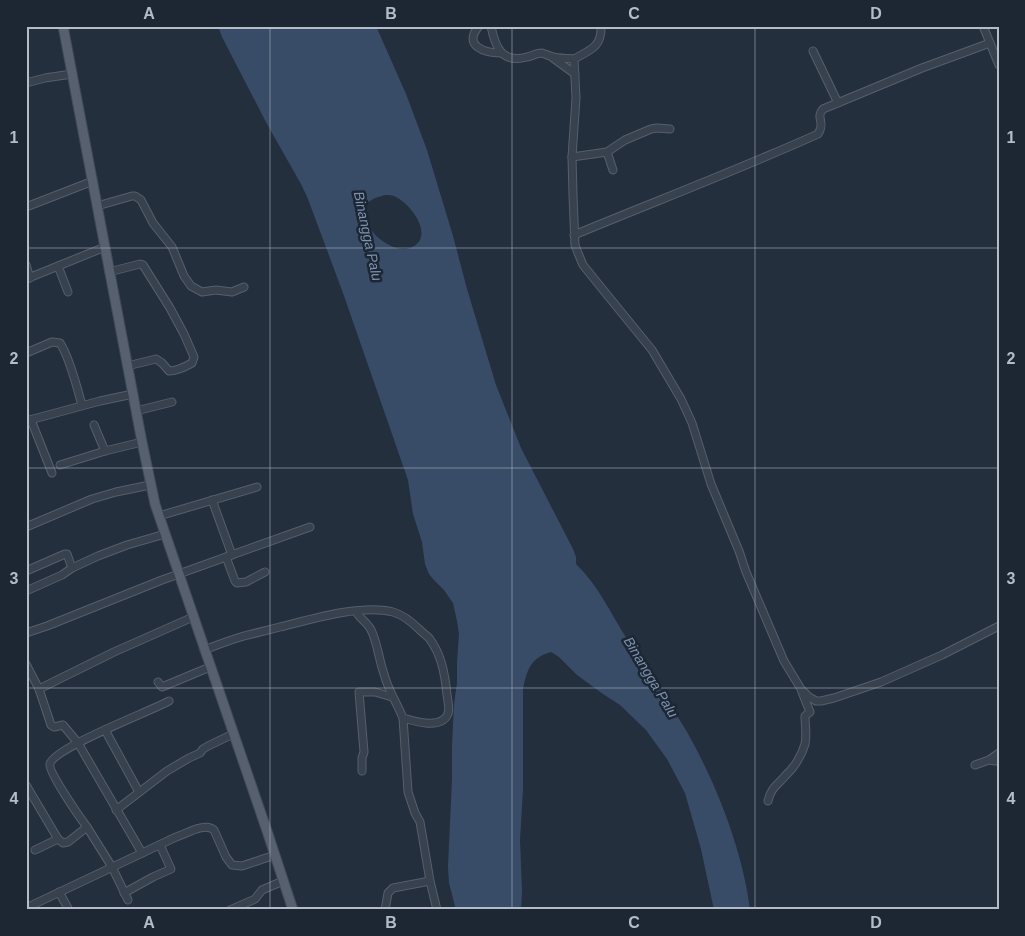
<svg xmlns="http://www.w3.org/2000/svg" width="1025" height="936" font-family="Arial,sans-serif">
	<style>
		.water { fill: #394c67; fill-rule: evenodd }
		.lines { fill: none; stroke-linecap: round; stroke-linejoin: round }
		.minor-casing { stroke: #565f6c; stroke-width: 9 }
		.major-casing { stroke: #414a57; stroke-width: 11 }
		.minor { stroke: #38414e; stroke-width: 7 }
		.major { stroke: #56606e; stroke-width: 9 }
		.grid { fill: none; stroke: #b4bcc9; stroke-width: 1; stroke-opacity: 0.55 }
		.labels { text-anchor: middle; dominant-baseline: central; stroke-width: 5; stroke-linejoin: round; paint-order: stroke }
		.water-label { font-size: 14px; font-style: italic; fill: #7c92b1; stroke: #1d2633 }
		.neatline { fill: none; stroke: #b4bcc9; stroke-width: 2 }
		.grid-label { font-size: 16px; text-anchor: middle; font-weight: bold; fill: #b4bcc9 }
	</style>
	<rect width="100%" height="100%" fill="#242f3e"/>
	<path class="water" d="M218,26H376L406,94L427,150L453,236L467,289L496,385L521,448L573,549L576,557V564C598,585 611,614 627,639C647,670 668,700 687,732C716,783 743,851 750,910H714L701,849L685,793L667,759L646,730L620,705L603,694L577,675L559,657L551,652C530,658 527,670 523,689V789L520,840L522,891L521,910H456L449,883L448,867L452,779V747L454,704L457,683V663L459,634L457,621L453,603L444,590L433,579L429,574L425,564L422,542L413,514L408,480L343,293L308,199L301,184L267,124L222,37ZM385,195C389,195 393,195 396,197C412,205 436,238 410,248C399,253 379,241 373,232C368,225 362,210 368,203C372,198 379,197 385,195Z"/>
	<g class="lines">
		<g class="minor-casing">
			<g id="minor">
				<path d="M479,26C462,46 485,53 501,53"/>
				<path d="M491,26C495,47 502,64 527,57C532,56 537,53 542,53C545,54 547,55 550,56C558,59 566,58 574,59"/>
				<path d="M601,26C602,47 590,50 574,59L576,98L572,157L573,195L575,245L578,253L583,265L604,291L652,350L681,399L692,423L711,484L739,551L746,572L784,661L801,689L809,697L816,701H821L834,698L881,682L942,655L999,626"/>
				<polyline points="983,26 999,65"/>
				<polyline points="813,51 838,103"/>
				<polyline points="553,58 575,74"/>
				<polyline points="26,83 45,78 72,74"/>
				<polyline points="607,152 613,170"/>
				<polyline points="572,157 607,152 625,140 651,129 657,128 670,129"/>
				<polyline points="97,206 132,196 135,196 141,200 153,223 172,247 184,276 191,286 202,292 216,290 232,292 244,287"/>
				<polyline points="26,207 93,181"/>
				<path d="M574,235C656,201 738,170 818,134C826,122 815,118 823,109L922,68L990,43"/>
				<polyline points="26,265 30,278"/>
				<polyline points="58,266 68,292"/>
				<path d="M109,272L140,264L143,265L170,308L184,334L194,357L192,363C185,367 177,371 169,371L162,363L156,359L127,366"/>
				<polyline points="26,279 105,247"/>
				<path d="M26,353L52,342L60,343C70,358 77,388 82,405"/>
				<polyline points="136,411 172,402"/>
				<polyline points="31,420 52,473"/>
				<polyline points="26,421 100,401 133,394"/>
				<polyline points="94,425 105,451"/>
				<polyline points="60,465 105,451 142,442"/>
				<polyline points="212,500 232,555"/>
				<polyline points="159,516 257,487"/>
				<polyline points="26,527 92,499 116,492 150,485"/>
				<polyline points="226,557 235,581 237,583 246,582 265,572"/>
				<polyline points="26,571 65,554 67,554 72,568"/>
				<polyline points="26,591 62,575 72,568 98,556 127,545 165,534"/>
				<polyline points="26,633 47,626 162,580 310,527"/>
				<path d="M204,650C217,645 230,640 244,636C256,633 268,630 280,627C312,619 361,604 393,612C404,615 413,623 421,631C423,633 427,636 429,638C442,655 445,675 447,695C448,704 452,714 443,720C432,727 415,721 403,718C397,703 388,690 384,674C379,660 378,646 372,632C368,622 359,619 356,611"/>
				<polyline points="26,664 39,689 51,725 54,727 63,725 78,743 142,853"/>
				<polyline points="158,682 162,687 210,667"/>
				<polyline points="39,689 114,652 193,617"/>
				<polyline points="403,718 408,792 415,813 420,822 430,881 437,910"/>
				<polyline points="105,730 139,792"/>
				<polyline points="989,760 996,761 999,760"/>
				<polyline points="975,765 989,760 999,753"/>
				<polyline points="362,771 362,758 364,752 359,692 375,692 392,697"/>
				<polyline points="26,785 58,839 63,843 68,842 87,827 112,867 128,900"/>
				<path d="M768,801C771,787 778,785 786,775C794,768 802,755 805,744C807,735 805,725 805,716L810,712L802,692"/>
				<polyline points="116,810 167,771 189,758 200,753 203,749 208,746 233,734"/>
				<path d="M87,827C81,819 48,772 50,764C53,748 151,711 169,701"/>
				<polyline points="35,850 58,839"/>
				<polyline points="59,892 69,910"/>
				<polyline points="124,893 153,877 171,869 160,845"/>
				<path d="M26,908L176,837C186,834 205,822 214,830L226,857L232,865L242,866L275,855"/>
				<polyline points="230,910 255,899 262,890 283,881"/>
				<polyline points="385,910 388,893 393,888 430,881"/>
			</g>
		</g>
		<g class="major-casing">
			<polyline id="major" points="63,26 142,442 155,504 267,831 293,910"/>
		</g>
		<use href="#minor" class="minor"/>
		<use href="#major" class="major"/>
	</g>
	<path class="grid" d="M270,26V910M512,26V910M755,26V910M26,248H999M26,468H999M26,688H999"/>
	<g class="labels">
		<g class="water-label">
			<text transform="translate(368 236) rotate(78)">Binangga Palu</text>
			<text transform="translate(651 677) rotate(59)">Binangga Palu</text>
		</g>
	</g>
	<rect width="1025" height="936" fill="none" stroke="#1d2633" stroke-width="55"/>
	<rect x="28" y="28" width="970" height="880" class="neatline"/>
	<g class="grid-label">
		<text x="149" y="19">A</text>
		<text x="391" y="19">B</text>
		<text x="634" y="19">C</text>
		<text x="876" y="19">D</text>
		<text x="14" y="143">1</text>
		<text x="1011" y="143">1</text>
		<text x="14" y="364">2</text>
		<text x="1011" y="364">2</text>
		<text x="14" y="584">3</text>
		<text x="1011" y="584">3</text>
		<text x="14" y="804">4</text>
		<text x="1011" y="804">4</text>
		<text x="149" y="928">A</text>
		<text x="391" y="928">B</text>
		<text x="634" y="928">C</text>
		<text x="876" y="928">D</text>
	</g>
</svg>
